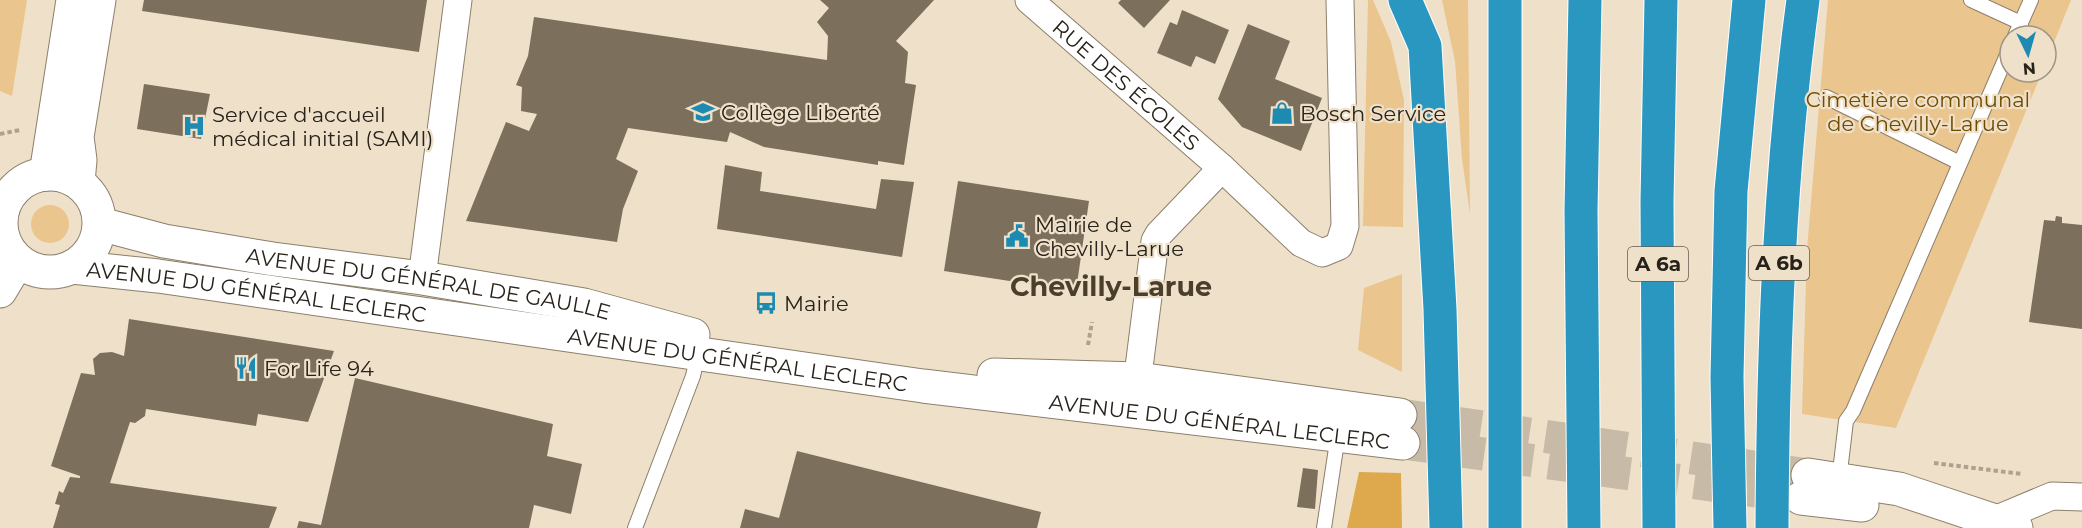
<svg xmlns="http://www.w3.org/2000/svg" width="2082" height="528" font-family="Montserrat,sans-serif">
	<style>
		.green { fill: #eac58d }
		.forest { fill: #dea84d }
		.building { fill: #7c6f5c }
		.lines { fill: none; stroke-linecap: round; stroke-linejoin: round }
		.secondary-tunnel { stroke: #c7baa7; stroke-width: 33; stroke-dasharray: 33 16; stroke-linecap: butt }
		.service-casing { stroke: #8c7f6b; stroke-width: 16 }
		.minor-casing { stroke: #8c7f6b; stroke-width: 29 }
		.tertiary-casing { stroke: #8c7f6b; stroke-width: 35 }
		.secondary-casing { stroke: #8c7f6b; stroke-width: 35 }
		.motorway-casing { stroke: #fff; stroke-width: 35 }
		.path { stroke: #ada290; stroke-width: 4; stroke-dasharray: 4.5 3; stroke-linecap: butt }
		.service { stroke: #fff; stroke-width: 14 }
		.minor { stroke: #fff; stroke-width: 27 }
		.tertiary { stroke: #fff; stroke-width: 33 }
		.secondary { stroke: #fff; stroke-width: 33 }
		.motorway { stroke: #2997bf; stroke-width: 33 }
		.labels { text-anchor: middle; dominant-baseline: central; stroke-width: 4.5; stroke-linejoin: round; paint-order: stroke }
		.shield { fill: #efe0ca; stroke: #635b4f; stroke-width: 1.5 }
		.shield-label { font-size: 20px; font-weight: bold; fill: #27221a }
		.street-label { font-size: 21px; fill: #27221a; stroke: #efe0ca }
		.park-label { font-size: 21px; fill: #6f4b00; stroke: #efe0ca }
		.poi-label { font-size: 21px; fill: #27221a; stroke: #efe0ca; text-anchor: start }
		.district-label { font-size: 27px; font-weight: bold; fill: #4a3e2c; stroke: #efe0ca }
	</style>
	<rect width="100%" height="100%" fill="#efe0ca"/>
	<g class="green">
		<polygon points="0,0 27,0 12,96 0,91"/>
		<polygon points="1368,0 1373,0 1391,42 1404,100 1403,227 1363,226"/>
		<polygon points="1442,0 1468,0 1470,214 1462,159 1455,61"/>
		<polygon points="1828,0 2071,0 2046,62 2046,36 2010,36 2010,72 2042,72 1896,428 1802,414 1807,249"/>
		<circle cx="50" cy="224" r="19"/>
		<polygon points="1402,274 1402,372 1358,350 1364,288"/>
	</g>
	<polygon class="forest" points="1359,472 1401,473 1402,528 1347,528"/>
	<g class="building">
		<polygon points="144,0 427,0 419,52 142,11"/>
		<polygon points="820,0 934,0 896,41 908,52 905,83 916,85 904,165 878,161 878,165 764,147 730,132 727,142 628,128 616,159 638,171 623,209 617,242 466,221 506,122 529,131 537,114 521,111 522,87 516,85 528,56 534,17 827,60 828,36 817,22 829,8"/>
		<polygon points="1121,0 1170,0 1144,28 1118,3"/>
		<polygon points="1182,10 1229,30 1215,64 1196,56 1191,67 1157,53 1170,22 1177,25"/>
		<polygon points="1248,24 1290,41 1275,79 1322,98 1301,151 1242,127 1218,99"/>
		<polygon points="144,84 210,94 201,139 137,129"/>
		<polygon points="725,165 762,172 760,191 876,209 881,179 914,182 902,257 717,229"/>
		<polygon points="958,181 1089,201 1076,291 944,271"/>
		<polygon points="2056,216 2062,217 2062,223 2082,225 2082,329 2029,322 2044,220 2055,221"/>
		<polygon points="129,319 334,351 308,422 258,414 256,426 146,409 145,416 135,423 130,422 110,483 277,507 269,528 53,528 60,505 55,504 59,491 63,493 70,477 80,478 80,476 51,466 81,373 95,375 93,359 100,353 112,352 124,356"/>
		<polygon points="355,378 553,424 547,456 582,464 571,514 534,505 529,528 297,528 299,521 321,525"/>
		<polygon points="797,451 1041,512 1037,528 740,528 745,509 779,518"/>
		<polygon points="1303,468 1318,470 1315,509 1297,507"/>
	</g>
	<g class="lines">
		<g class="secondary-tunnel">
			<polyline points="1400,415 1808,475"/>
			<polyline points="1403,443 1800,497"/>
		</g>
		<g class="service-casing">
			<g id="service">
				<polyline points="1971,0 2021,23"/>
				<polyline points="2015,36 2031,0"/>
				<polyline points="1826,97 1960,163"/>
				<polyline points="1839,480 1846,421 1853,411 2010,48"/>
				<polyline points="635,528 693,376 698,353"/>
				<polyline points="1324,528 1338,435"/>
			</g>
		</g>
		<g class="minor-casing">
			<g id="minor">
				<path id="s1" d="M1029,0L1222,168L1159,234L1155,241L1135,399"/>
				<polyline points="1222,168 1301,243 1322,253 1339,246 1345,226 1340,0"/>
				<polyline points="422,278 458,0"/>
				<polyline points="1990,522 2052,496 2082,497"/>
			</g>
		</g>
		<g class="tertiary-casing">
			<polyline id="tertiary" points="0,291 18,261"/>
		</g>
		<g class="secondary-casing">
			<g id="secondary">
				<circle cx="50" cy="223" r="49"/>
				<polyline points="46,174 73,0"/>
				<polyline points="78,182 80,160 77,137 99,0"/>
				<path id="s2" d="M100,224L164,241L273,259L422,278L584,305L693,335"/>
				<path id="s3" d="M72,267L158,276L923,386L1403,443"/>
				<polyline points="994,375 1138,379 1400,415"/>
				<polyline points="1808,475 1899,489 2016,528"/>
				<polyline points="1801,498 1862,505"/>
			</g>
		</g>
		<g class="motorway-casing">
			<g id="motorway">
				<polyline points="1405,0 1425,46 1440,309 1446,528"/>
				<polyline points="1505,0 1505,528"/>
				<polyline points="1584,528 1581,211 1585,0"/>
				<polyline points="1659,528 1657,201 1661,0"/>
				<polyline points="1730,528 1727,377 1731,191 1749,0"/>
				<path d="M1772,528C1773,352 1779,175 1803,0"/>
			</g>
		</g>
		<g class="path">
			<polyline points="0,134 20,130"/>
			<polyline points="1088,345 1092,322"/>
			<polyline points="1934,463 2022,474"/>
		</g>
		<use href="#service" class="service"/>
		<use href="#minor" class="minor"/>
		<use href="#tertiary" class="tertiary"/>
		<use href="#secondary" class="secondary"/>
		<use href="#motorway" class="motorway"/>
	</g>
	<defs>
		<g id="school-bare" transform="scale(1.8)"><path d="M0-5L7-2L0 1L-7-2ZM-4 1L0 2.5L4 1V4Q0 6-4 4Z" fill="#1d8bb1" stroke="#efe0ca" stroke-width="2.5" paint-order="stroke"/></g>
		<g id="shop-bare" transform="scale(1.8)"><path d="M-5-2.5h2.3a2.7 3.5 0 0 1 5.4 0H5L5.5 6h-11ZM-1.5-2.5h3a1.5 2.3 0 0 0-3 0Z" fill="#1d8bb1" stroke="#efe0ca" stroke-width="2.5" paint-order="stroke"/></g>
		<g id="hospital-bare" transform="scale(1.8)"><path d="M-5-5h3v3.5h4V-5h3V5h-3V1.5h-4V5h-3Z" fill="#1d8bb1" stroke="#efe0ca" stroke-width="2.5" paint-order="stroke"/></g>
		<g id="civic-bare" transform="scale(1.8)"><path d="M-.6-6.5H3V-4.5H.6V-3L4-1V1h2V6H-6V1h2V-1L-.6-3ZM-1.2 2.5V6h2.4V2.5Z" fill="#1d8bb1" stroke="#efe0ca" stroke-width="2.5" paint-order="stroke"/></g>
		<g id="bus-bare" transform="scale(1.8)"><path d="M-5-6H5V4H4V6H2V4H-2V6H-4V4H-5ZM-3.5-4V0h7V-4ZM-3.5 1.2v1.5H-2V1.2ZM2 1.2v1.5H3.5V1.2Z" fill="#1d8bb1" stroke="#efe0ca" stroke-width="2.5" paint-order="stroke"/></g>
		<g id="restaurant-bare" transform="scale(1.8)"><path d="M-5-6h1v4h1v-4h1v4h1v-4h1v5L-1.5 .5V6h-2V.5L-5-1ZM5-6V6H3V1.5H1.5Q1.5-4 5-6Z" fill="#1d8bb1" stroke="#efe0ca" stroke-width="2.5" paint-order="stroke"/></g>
	</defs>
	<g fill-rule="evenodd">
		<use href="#school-bare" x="703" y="112"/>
		<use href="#shop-bare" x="1282" y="113"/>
		<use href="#hospital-bare" x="194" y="126"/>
		<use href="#civic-bare" x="1017" y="236"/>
		<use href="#bus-bare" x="766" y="303"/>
		<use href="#restaurant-bare" x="246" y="368"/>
	</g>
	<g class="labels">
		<g class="shield">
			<rect x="1749" y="246" width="60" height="34" rx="4.5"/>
			<rect x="1628" y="247" width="60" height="34" rx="4.5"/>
		</g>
		<g class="shield-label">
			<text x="1779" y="263">A 6b</text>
			<text x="1658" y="264">A 6a</text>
		</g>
		<g class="street-label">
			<text stroke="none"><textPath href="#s1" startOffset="129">RUE DES ÉCOLES</textPath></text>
			<text stroke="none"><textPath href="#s2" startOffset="334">AVENUE DU GÉNÉRAL DE GAULLE</textPath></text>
			<text stroke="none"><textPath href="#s3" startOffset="186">AVENUE DU GÉNÉRAL LECLERC</textPath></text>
			<text stroke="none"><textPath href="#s3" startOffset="672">AVENUE DU GÉNÉRAL LECLERC</textPath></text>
			<text stroke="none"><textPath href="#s3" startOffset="1158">AVENUE DU GÉNÉRAL LECLERC</textPath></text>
		</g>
		<g class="park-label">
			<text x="1918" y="99">Cimetière communal<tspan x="1918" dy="24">de Chevilly-Larue</tspan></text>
		</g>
		<g class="poi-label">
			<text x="721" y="112">Collège Liberté</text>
			<text x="1300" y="113">Bosch Service</text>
			<text x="212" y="114">Service d'accueil<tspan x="212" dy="24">médical initial (SAMI)</tspan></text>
			<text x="1035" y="224">Mairie de<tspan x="1035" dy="24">Chevilly-Larue</tspan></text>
			<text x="784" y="303">Mairie</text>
			<text x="264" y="368">For Life 94</text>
		</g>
		<g class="district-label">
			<text x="1111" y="286">Chevilly-Larue</text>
		</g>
	</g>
	<g transform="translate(2028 54) rotate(175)"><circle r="28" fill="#efe0ca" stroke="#9f9484" stroke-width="1.5"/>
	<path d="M0-4.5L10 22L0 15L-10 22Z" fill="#1d8bb1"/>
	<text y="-9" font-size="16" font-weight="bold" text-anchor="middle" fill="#27221a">N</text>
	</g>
</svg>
